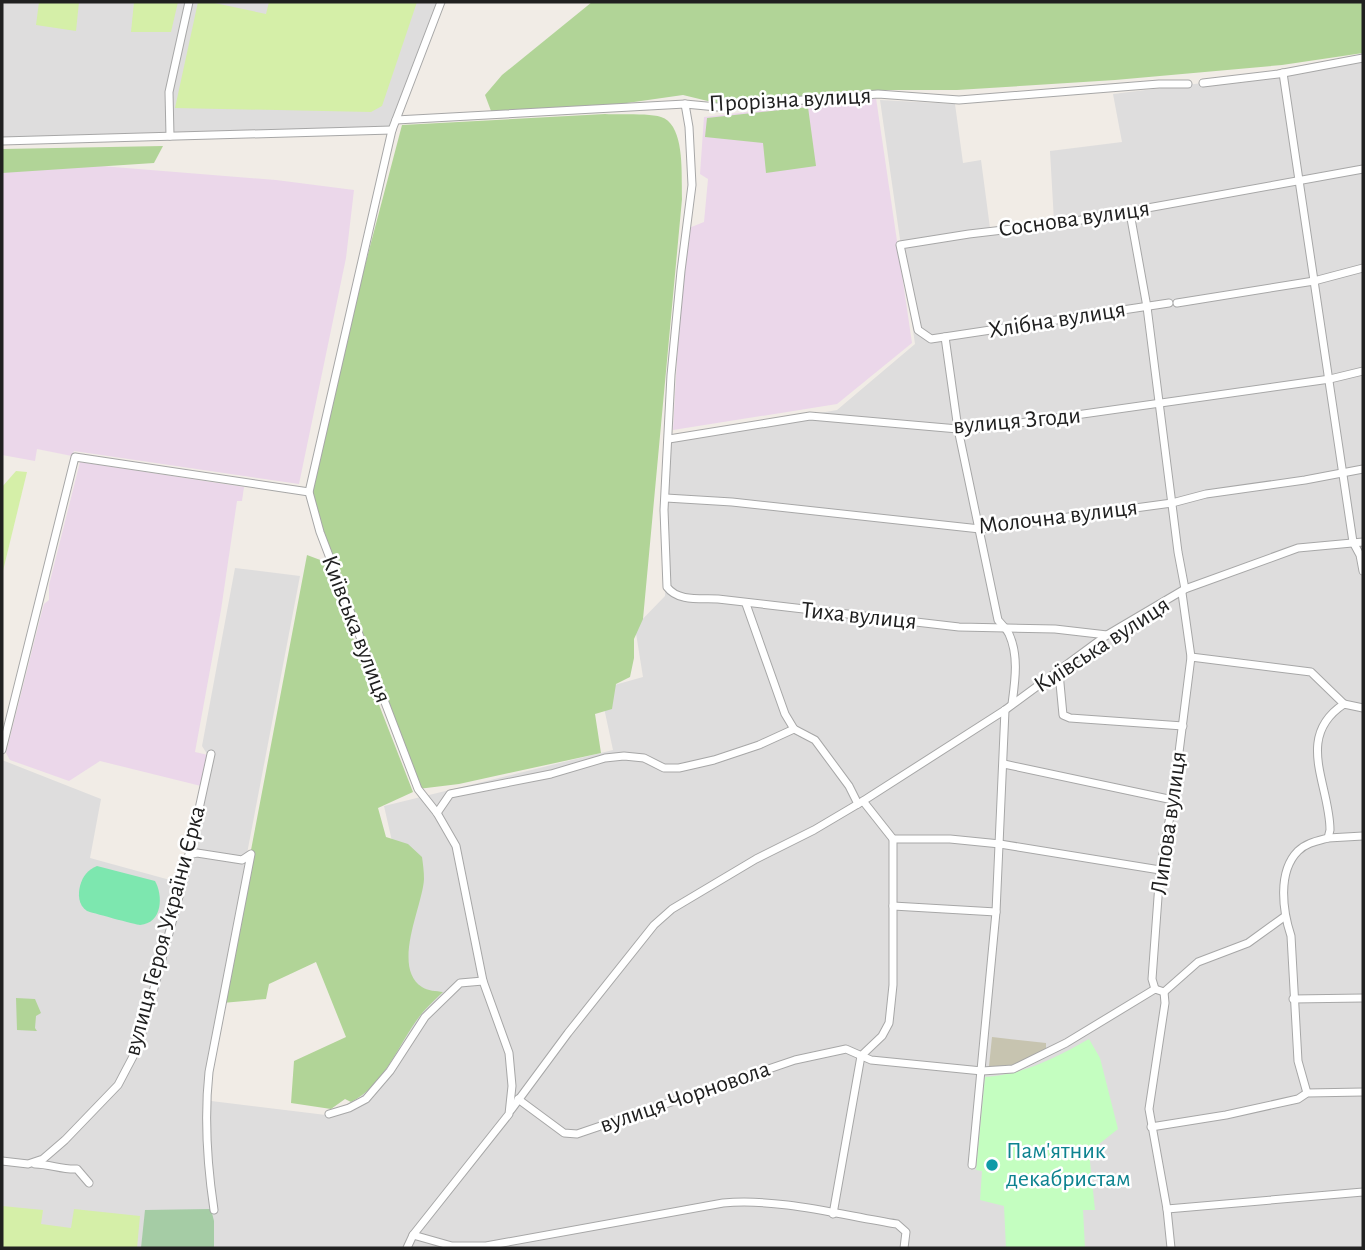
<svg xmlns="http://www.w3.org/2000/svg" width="1365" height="1250" font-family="'Alegreya Sans',sans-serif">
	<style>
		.residential { fill: #dedddd }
		.industrial { fill: #ebd7ea }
		.construction { fill: #c7c4b0 }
		.grass { fill: #d5efa8 }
		.forest { fill: #b1d497 }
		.cemetery { fill: #a5cca5 }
		.park { fill: #c4fec0 }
		.pitch { fill: #7de7af }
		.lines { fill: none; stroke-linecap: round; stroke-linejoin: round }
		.minor-casing { stroke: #a7a7a7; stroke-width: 9 }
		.minor { stroke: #fff; stroke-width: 7 }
		.culture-dot { fill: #0f9aa8; stroke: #fff; stroke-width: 2.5 }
		.labels { text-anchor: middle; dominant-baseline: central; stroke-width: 5; stroke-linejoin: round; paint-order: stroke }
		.street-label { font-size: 24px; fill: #202020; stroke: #fff }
		.culture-label { font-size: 24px; fill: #0d838f; stroke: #fff; text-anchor: start }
	</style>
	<rect width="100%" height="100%" fill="#f1ece6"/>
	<g class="residential">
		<polygon points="2,2 441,2 392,130 2,142"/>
		<polygon points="1363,58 1363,1248 2,1248 2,760 101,799 90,858 181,883 209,757 202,746 235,568 300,576 211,1042 203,1100 326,1115 357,1102 422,1009 407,968 392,841 384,806 613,750 600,689 643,677 635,627 665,596 670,439 837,410 915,344 880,100 955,104 963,163 981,160 990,228 1054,221 1050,151 1122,142 1113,94 1284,73"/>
	</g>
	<g class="industrial">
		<polygon points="876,98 912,343 837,404 673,430 680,307 689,228 704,222 708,179 700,174 704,117"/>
		<polygon points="2,158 276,180 354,190 346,258 299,484 74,451 72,456 37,449 35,461 2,455"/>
		<polygon points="80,462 244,487 242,501 237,501 221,610 195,752 208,755 201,786 100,761 69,781 10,760 6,753 41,615 44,604 49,600 49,585"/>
	</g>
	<polygon class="construction" points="992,1037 1046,1043 1046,1049 1007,1068 989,1066"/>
	<g class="grass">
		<polygon points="39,2 79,2 76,31 36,25"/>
		<polygon points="134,2 178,2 171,32 131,32"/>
		<polygon points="198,2 210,2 266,14 269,2 417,2 382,106 371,112 175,108"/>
		<polygon points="16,471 27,472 2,575 2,487"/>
		<polygon points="2,1206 43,1210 41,1224 71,1228 74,1209 140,1216 137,1248 2,1248"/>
	</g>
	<g class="forest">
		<polygon points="592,2 1363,2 1363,53 1282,65 1115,80 957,90 874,90 716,103 683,95 606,106 491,111 485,95 502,75"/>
		<polygon points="808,107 816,166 766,173 763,143 705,137 707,118"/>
		<path d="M605,114C619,115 649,113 661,117C686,125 681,177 682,199L643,619L634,639V658L630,677L616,684L612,709L595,714L601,753L459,784L418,789L309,492L313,463L402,125Z"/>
		<polygon points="163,146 154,163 2,173 2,149"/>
		<path d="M307,555L323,561L413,792L378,808L386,837L408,844L422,857C423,864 424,872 424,879C423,905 391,967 422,987C427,991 437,991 443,992C436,999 429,1005 423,1012C399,1041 386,1085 351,1102L345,1099L331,1109L291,1103L294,1061L346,1037L316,962L269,984L266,999L222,1003Z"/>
		<polygon points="16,998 35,999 41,1013 36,1016 35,1028 37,1031 17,1030"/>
	</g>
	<polygon class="cemetery" points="211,1209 214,1221 214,1248 141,1248 145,1210"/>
	<path class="park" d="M1089,1039L1100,1058L1118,1129L1089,1152L1095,1210H1083L1085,1248H1006L1004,1206L980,1200L982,1171L976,1170L985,1077C1023,1075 1057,1057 1089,1039Z"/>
	<path class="pitch" d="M97,866L155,881C163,895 163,923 140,925C137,925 89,912 87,911C78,905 78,894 80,886C83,875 88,870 97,866Z"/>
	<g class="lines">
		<g class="minor-casing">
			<g id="minor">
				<polyline points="1283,73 1353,542 1360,555 1363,571"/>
				<polyline points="1203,83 1278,74 1363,58"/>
				<path d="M685,104L689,127L692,185L681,271L671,375L664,510L667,587C678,602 701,598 718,599L959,627L1055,629L1107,635"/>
				<polyline points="396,120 685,104 717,107 878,94 959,100 1159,84 1188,84"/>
				<polyline points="170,136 169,92 189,2"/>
				<polyline points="2,141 392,130"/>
				<polyline points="1130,213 1147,307 1178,552 1185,589"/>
				<polyline points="1169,303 931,339 918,330 900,245 969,234 1070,222 1363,169"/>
				<polyline points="1177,303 1314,281 1363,268"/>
				<path d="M945,337L958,429L998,620C1002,625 1006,628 1009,634C1019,656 1015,681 1012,704"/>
				<polyline points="669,439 810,416 958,429 984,428 1330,379 1363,371"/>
				<polyline points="666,498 732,502 980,529 1172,503 1206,494 1305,480 1363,469"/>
				<polyline points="746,604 785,714 794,729 815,740 849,786 858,804"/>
				<polyline points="1191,657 1311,672 1344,704"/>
				<polyline points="1059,673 1063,715 1070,718 1183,726"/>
				<polyline points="2,750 75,457 309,492"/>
				<polyline points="1004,764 1173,800"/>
				<polyline points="437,813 450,794 551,774 605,758 624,756 644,758 664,768 679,768 714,760 759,745 794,729"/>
				<polyline points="1328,838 1363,836"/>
				<polyline points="893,839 950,839 1000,844 1160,870"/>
				<path d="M189,855L197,853L242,860L251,854L209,1072C204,1118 207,1163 214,1210"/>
				<polyline points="893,906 996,912"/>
				<polyline points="1155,989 1152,979 1160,870 1173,800 1191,657 1182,593"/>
				<polyline points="1164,992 1165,1003 1149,1109 1167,1209 1171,1248"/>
				<polyline points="1293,999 1363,998"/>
				<path d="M1307,1093L1298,1061L1291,936C1283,912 1277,872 1298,851C1306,843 1317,841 1328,838L1330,830C1330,785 1294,737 1344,704L1363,708"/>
				<polyline points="518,1099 564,1133 577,1134 795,1060 846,1049 871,1060 982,1071 1013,1069 1066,1043 1155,989 1164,992 1198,962 1248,943 1284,917"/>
				<polyline points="511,1110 568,1033 654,925 672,909 756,859 814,830 863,801 1005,710 1107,635 1185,589 1298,548 1363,542"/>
				<polyline points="329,1114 349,1108 366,1099 390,1071 425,1017 460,983 483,981"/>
				<polyline points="1151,1127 1226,1115 1298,1099 1307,1093 1363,1092"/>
				<polyline points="2,1161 28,1164 43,1159 65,1140 118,1085 138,1047 183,882 211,754"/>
				<path d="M35,1164C50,1164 62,1170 77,1169L89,1183"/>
				<polyline points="972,1165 996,912 1005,710"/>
				<polyline points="1167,1209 1363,1192"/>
				<polyline points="833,1214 861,1056 882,1036 889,1023 893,985 893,839 863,801"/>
				<path d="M413,1235L452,1246H486L723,1203C780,1198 840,1215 897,1224L906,1232L904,1248"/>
				<polyline points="407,1248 413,1235 509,1114 512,1086 509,1053 483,981 456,846 437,813 418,789 320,532 309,492 392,130 441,2"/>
			</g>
		</g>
		<use href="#minor" class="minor"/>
	</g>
	<circle class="culture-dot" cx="992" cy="1165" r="7"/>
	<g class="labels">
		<g class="street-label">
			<text transform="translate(790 100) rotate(-3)">Прорізна вулиця</text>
			<text transform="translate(1074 219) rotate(-8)">Соснова вулиця</text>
			<text transform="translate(1057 320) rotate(-9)">Хлібна вулиця</text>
			<text transform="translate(1017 421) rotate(-5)">вулиця Згоди</text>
			<text transform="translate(1058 517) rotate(-7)">Молочна вулиця</text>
			<text transform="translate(859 616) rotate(6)">Тиха вулиця</text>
			<text transform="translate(356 629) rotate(69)">Київська вулиця</text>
			<text transform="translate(1102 645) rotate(-33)">Київська вулиця</text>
			<text transform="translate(1169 823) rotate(-82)">Липова вулиця</text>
			<text transform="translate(165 931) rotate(-75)">вулиця Героя України Єрка</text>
			<text transform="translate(685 1097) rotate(-19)">вулиця Чорновола</text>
		</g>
		<g class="culture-label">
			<text x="1006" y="1151">Пам'ятник<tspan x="1006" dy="28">декабристам</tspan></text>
		</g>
	</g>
	<rect width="1365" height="1250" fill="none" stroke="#202020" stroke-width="7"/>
</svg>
